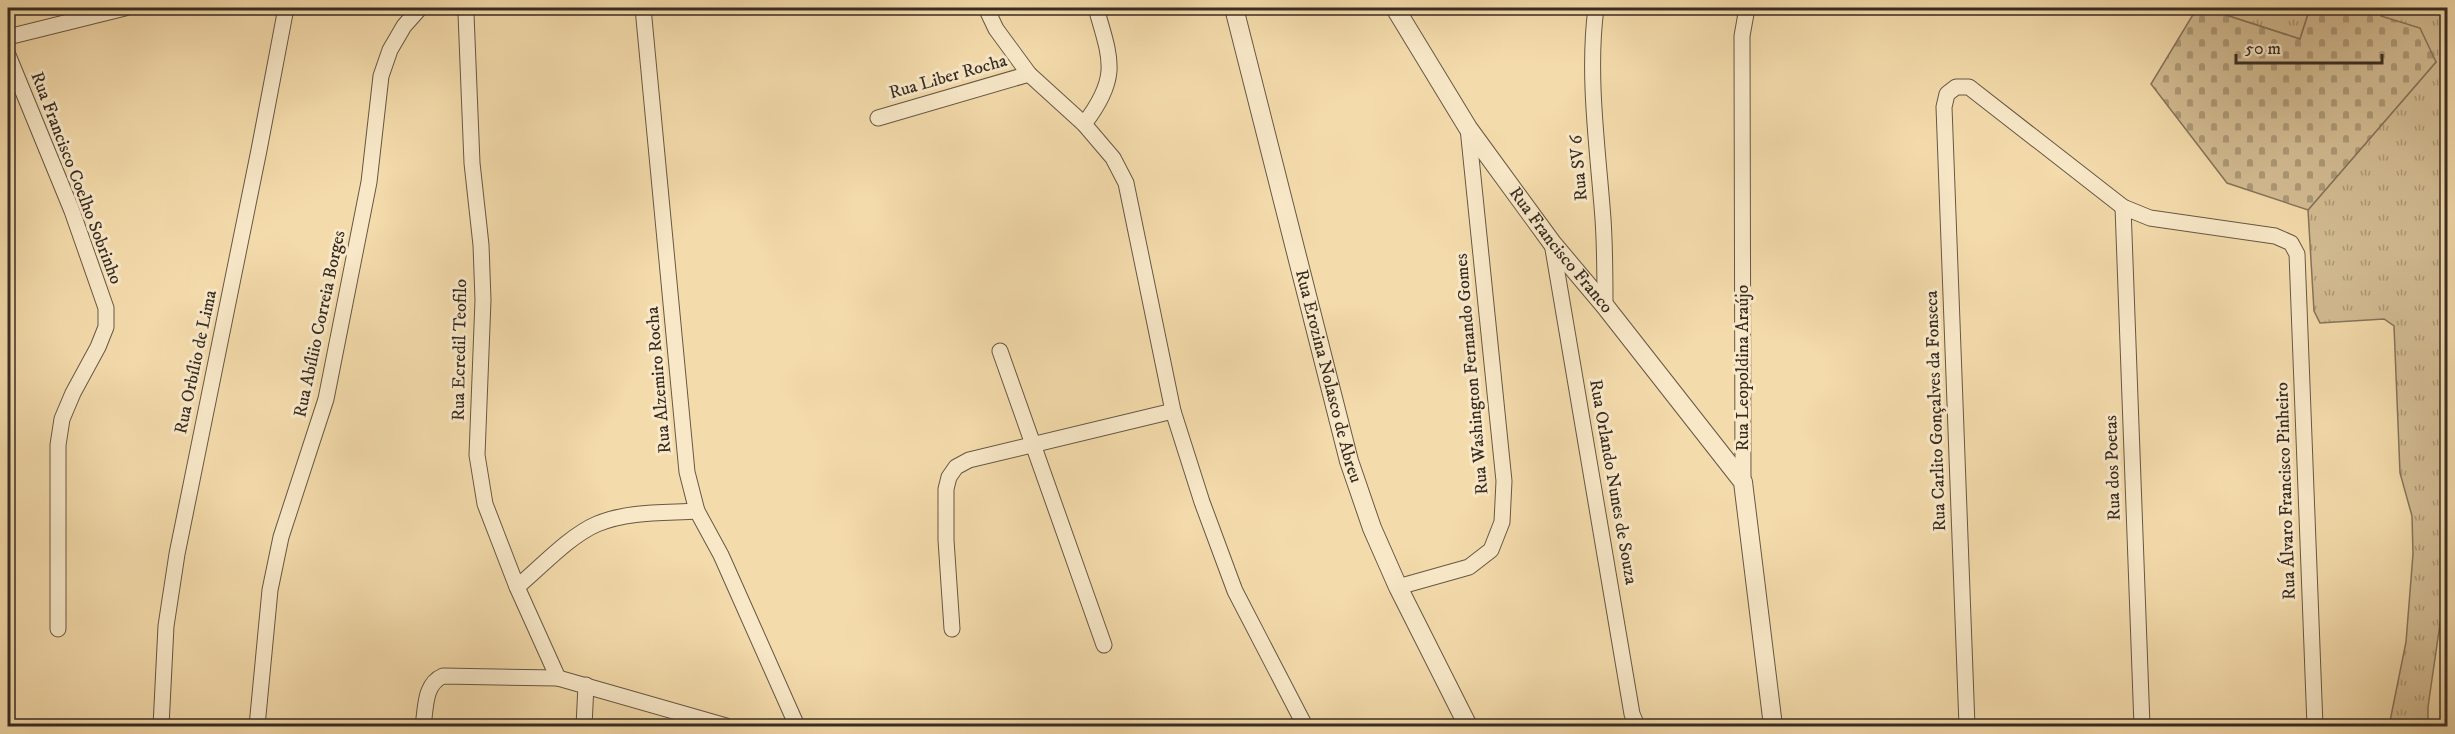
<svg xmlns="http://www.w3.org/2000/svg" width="2455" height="734" font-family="'IM FELL DW Pica',serif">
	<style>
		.grass { fill: url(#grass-tufts); stroke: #86745c; stroke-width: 1.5 }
		.cemetery { fill: url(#cemetery-stones); stroke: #86745c; stroke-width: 1.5 }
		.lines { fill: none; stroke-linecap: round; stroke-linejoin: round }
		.minor-casing { stroke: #665845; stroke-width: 17 }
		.tertiary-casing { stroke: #665845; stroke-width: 20 }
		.minor { stroke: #f8e8c8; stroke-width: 15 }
		.tertiary { stroke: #f8e8c8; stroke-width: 18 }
		.labels { text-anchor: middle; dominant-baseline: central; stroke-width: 6; stroke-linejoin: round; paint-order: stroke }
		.street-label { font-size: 18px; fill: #372c23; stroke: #f8e8c8 }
	</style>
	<defs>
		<pattern id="grass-tufts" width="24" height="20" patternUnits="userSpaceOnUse" patternTransform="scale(1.5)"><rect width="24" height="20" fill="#d4bd94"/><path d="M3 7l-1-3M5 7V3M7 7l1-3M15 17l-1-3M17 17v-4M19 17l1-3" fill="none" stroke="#ad9a78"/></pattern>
		<pattern id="cemetery-stones" width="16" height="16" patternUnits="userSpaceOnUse" patternTransform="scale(1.5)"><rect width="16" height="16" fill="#d4bd94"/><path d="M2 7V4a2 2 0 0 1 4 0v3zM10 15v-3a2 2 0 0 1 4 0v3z" fill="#ad9a78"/></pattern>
	</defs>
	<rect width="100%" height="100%" fill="#f4dbab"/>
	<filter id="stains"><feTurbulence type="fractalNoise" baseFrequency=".00333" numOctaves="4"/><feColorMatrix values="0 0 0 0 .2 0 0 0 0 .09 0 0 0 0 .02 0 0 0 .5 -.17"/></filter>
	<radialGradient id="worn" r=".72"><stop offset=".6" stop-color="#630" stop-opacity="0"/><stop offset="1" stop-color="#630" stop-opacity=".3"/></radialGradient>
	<g class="grass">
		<polygon points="2204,8 2310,8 2300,39"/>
		<polygon points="2384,8 2447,8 2447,454 2442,610 2428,707 2428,726 2389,726 2406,642 2413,554 2412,516 2400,473 2394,326 2384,319 2320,323 2314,311 2308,210 2436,62 2381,15"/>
	</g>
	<polygon class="cemetery" points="2197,8 2204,8 2300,39 2310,8 2384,8 2381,16 2420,28 2436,62 2308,210 2227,183 2151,84"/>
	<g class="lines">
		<g class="minor-casing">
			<g id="minor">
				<polyline points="463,8 466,14 472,163 481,245 483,300 477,455 485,504 517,587 558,678"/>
				<polyline points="643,8 687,472 697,511 721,555 797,726"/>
				<polyline points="986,8 996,29 1029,74 1084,124 1113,158 1126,183 1173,411 1202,502 1235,591 1305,726"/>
				<path d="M1596,8C1587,76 1598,150 1603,219C1605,248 1605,277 1605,306"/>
				<polyline points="8,37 125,8"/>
				<polyline points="8,55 72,211 106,308 106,327 98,347 73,393 62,419 58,445 58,629"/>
				<polyline points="878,118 1029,74"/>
				<path d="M1084,124C1120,77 1111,60 1096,8"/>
				<polyline points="2123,207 2142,726"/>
				<polyline points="1552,243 1632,714 1637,726"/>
				<polyline points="1000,351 1104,645"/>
				<polyline points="1743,482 1742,36 1747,8"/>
				<path d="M517,587C540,568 569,536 597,524C628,511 664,513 697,511"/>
				<polyline points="1398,587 1469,567 1491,550 1502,522 1504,481 1468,128"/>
				<polyline points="952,629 946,540 946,489 949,477 956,467 969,460 1173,411"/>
				<polyline points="161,726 166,626 177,554 259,150 286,8"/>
				<polyline points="257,726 270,590 281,537 326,399 369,182 381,76 390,50 404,26 420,8"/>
				<path d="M423,726C426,708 424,684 443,676L558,678L726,726"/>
				<polyline points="584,726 586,685"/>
				<polyline points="1967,726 1944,107 1947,94 1956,87 1969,87 2123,207 2150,218 2275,236 2291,243 2297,254 2315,726"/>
			</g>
		</g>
		<g class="tertiary-casing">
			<g id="tertiary">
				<path id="s1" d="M1234,8L1349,461L1372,528L1398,587L1468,726"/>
				<path id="s2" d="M1395,8L1468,128L1552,243L1605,306L1743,482L1773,726"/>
			</g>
		</g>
		<use href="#minor" class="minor"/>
		<use href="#tertiary" class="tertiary"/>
	</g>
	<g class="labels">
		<g class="street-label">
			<text transform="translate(948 77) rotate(-16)">Rua Liber Rocha</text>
			<text transform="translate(1579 168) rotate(-95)">Rua SV 6</text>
			<text transform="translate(76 178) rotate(69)">Rua Francisco Coelho Sobrinho</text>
			<text stroke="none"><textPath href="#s2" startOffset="294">Rua Francisco Franco</textPath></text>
			<text transform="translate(320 324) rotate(-78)">Rua Abíliio Correia Borges</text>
			<text transform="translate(460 350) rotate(-89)">Rua Ecredil Teofilo</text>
			<text transform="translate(196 362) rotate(-78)">Rua Orbílio de Lima</text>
			<text transform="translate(1743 368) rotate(-90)">Rua Leopoldina Araújo</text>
			<text transform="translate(1472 374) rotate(-95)">Rua Washington Fernando Gomes</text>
			<text stroke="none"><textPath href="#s1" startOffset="380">Rua Erozina Nolasco de Abreu</textPath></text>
			<text transform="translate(659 380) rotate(-95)">Rua Alzemiro Rocha</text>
			<text transform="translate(1936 411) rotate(-92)">Rua Carlito Gonçalves da Fonseca</text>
			<text transform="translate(2113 468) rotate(-92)">Rua dos Poetas</text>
			<text transform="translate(1613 482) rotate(80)">Rua Orlando Nunes de Souza</text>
			<text transform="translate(2286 491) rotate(-92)">Rua Álvaro Francisco Pinheiro</text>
		</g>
	</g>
	<rect width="2455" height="734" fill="none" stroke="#f4dbab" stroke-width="30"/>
	<rect x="9" y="9" width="2437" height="716" fill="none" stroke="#372c23" stroke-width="3"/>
	<rect x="15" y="15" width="2425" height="704" fill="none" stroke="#372c23" stroke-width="1.5"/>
	<path d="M2236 54v9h146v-9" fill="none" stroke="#372c23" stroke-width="3"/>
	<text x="2245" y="54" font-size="18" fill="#372c23" stroke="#f8e8c8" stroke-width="4.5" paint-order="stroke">50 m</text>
	<rect width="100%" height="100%" filter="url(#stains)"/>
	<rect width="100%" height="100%" fill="url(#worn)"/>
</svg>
